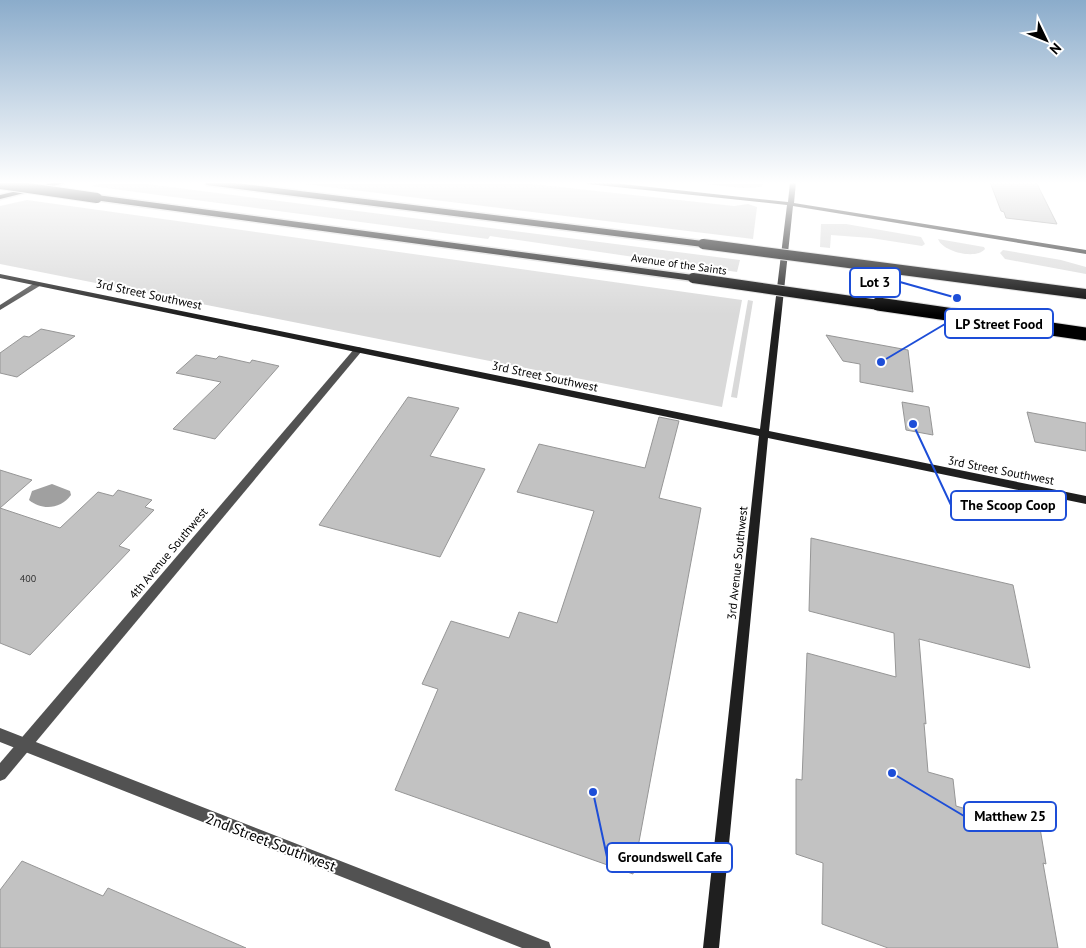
<svg xmlns="http://www.w3.org/2000/svg" width="1086" height="948" font-family="'PT Sans',sans-serif">
	<style>
		.green { fill: #d9d9d9 }
		.water { fill: #a0a0a0 }
		.building { fill: #c2c2c2; stroke: #969696 }
		.lines { fill: none; stroke-linecap: round; stroke-linejoin: round }
		.primary-casing { stroke: #dbdbdb; stroke-width: 3 }
		.motorway-casing { stroke: #dbdbdb; stroke-width: 3 }
		.minor { fill: #525252; fill-rule: evenodd }
		.tertiary { fill: #525252; fill-rule: evenodd }
		.secondary { fill: #1f1f1f; fill-rule: evenodd }
		.primary { fill: #000; fill-rule: evenodd }
		.motorway { fill: #000; fill-rule: evenodd }
		.motorway-bridge-far1-casing { stroke: #dbdbdb; stroke-width: 12; stroke-linecap: butt }
		.motorway-bridge-casing { stroke: #dbdbdb; stroke-width: 15; stroke-linecap: butt }
		.motorway-bridge-far1 { stroke: #000; stroke-width: 10 }
		.motorway-bridge { stroke: #000; stroke-width: 13 }
		.labels { text-anchor: middle; dominant-baseline: central; stroke-width: 4; stroke-linejoin: round; paint-order: stroke }
		.number-label { font-size: 10px; fill: #303030 }
		.far-street-label { font-size: 11px; fill: #000; stroke: #fff }
		.street-label { font-size: 12px; fill: #000; stroke: #fff }
		.near-street-label { font-size: 15px; fill: #000; stroke: #fff }
		.leader { fill: none; stroke: #1d4ed8; stroke-width: 2 }
		.callout-dot { fill: #1d4ed8; stroke: #fff; stroke-width: 2 }
		.callout { fill: #fff; stroke: #1d4ed8; stroke-width: 2 }
		.callout-label { font-size: 14px; text-anchor: middle; font-weight: bold; fill: #000 }
	</style>
	<rect width="100%" height="100%" fill="#fff"/>
	<g class="green">
		<polygon points="108,182 132,182 740,260 737,272 490,236 488,239 91,186"/>
		<polygon points="288,182 514,182 734,206 748,204 757,207 753,239"/>
		<polygon points="684,182 763,182 762,187 743,188"/>
		<polygon points="27,200 742,300 722,407 0,264 0,206"/>
		<polygon points="821,224 846,224 921,237 925,244 922,246 871,238 831,235 830,248 820,247"/>
		<path d="M938,239L984,247L985,249C976,260 943,252 938,239Z"/>
		<polygon points="1003,250 1061,260 1086,267 1086,274 1005,259 1000,253"/>
		<polygon points="748,300 753,301 737,398 731,397"/>
	</g>
	<path class="water" d="M52,484L70,491L71,495C61,509 42,511 29,500L32,491Z"/>
	<g class="building">
		<polygon points="990,182 1036,182 1057,224 1006,218 1004,212 1001,211"/>
		<polygon points="41,329 75,336 17,377 0,373 0,353 24,336 29,337"/>
		<polygon points="826,335 908,350 913,392 860,382 860,364 843,361"/>
		<polygon points="196,355 216,359 219,356 250,363 252,360 279,366 215,439 173,429 221,382 176,373"/>
		<polygon points="408,397 459,408 430,456 485,469 440,557 319,525"/>
		<polygon points="902,402 929,407 933,435 906,430"/>
		<polygon points="1027,412 1086,423 1086,451 1035,442"/>
		<polygon points="659,417 679,421 659,498 701,508 633,874 395,790 438,689 422,684 451,621 509,638 519,612 557,623 594,511 517,492 539,444 645,468"/>
		<polygon points="0,470 32,480 0,508"/>
		<polygon points="118,490 152,500 145,507 154,510 119,546 130,550 30,655 0,643 0,508 60,528 98,492 113,496"/>
		<polygon points="811,538 1013,585 1030,668 919,639 926,724 924,723 928,772 953,779 956,806 1003,820 1003,817 1040,828 1046,864 1043,863 1058,948 888,948 822,924 823,863 796,854 796,779 802,780 807,653 896,677 894,633 809,611"/>
		<polygon points="22,861 103,896 108,888 246,948 0,948 0,890"/>
	</g>
	<g class="lines">
		<g class="primary-casing">
			<polygon id="primary" points="55,182 69,182 0,199 0,195"/>
		</g>
		<g class="motorway-casing">
			<g id="motorway">
				<polygon points="203,182 228,182 703,241 708,244 703,247 207,185"/>
				<polygon points="97,195 693,275 698,278 693,281 94,200 94,196"/>
			</g>
		</g>
		<g class="minor">
			<polygon points="36,282 43,284 0,310 0,305"/>
			<polygon points="358,347 361,348 361,352 5,779 0,781 0,763 355,348"/>
		</g>
		<polygon class="tertiary" points="0,728 543,940 549,942 551,948 522,948 0,742"/>
		<polygon class="secondary" points="585,182 604,182 788,202 790,182 796,182 794,203 1086,250 1086,254 793,206 769,431 1086,496 1086,504 768,438 719,948 703,948 759,436 0,278 0,274 760,429 787,205 588,184"/>
		<use href="#primary" class="primary"/>
		<use href="#motorway" class="motorway"/>
		<g class="motorway-bridge-far1-casing">
			<g id="motorway-bridge-far1">
				<polyline points="0,184 97,198"/>
				<polyline points="703,244 1086,294"/>
				<polyline points="693,278 886,306"/>
			</g>
		</g>
		<g class="motorway-bridge-casing">
			<polyline id="motorway-bridge" points="878,304 1086,334"/>
		</g>
		<use href="#motorway-bridge-far1" class="motorway-bridge-far1"/>
		<use href="#motorway-bridge" class="motorway-bridge"/>
	</g>
	<linearGradient id="sky" x2="0" y2="1"><stop stop-color="#8baccb"/><stop offset="0.58" stop-color="#fff"/><stop offset="1" stop-color="#fff" stop-opacity="0"/></linearGradient>
	<rect width="1086" height="315" fill="url(#sky)"/>
	<g class="labels">
		<g class="number-label">
			<text x="28" y="578">400</text>
		</g>
		<g class="far-street-label">
			<text transform="translate(679 264) rotate(8)">Avenue of the Saints</text>
		</g>
		<g class="street-label">
			<text transform="translate(149 294) rotate(12)">3rd Street Southwest</text>
			<text transform="translate(545 376) rotate(12)">3rd Street Southwest</text>
			<text transform="translate(1001 470) rotate(11)">3rd Street Southwest</text>
			<text transform="translate(168 553) rotate(-50)">4th Avenue Southwest</text>
			<text transform="translate(737 563) rotate(-84)">3rd Avenue Southwest</text>
		</g>
		<g class="near-street-label">
			<text transform="translate(271 842) rotate(21)">2nd Street Southwest</text>
		</g>
	</g>
	<path class="leader" d="M957 298L900 282M881 362L945 324M913 424L951 505M892 773L964 816M593 792L607 857"/>
	<g class="callout-dot">
		<circle cx="957" cy="298" r="5"/>
		<circle cx="881" cy="362" r="5"/>
		<circle cx="913" cy="424" r="5"/>
		<circle cx="892" cy="773" r="5"/>
		<circle cx="593" cy="792" r="5"/>
	</g>
	<g class="callout">
		<rect x="850" y="268" width="50" height="29" rx="5"/>
		<rect x="945" y="309" width="108" height="29" rx="5"/>
		<rect x="951" y="491" width="115" height="29" rx="5"/>
		<rect x="964" y="802" width="92" height="29" rx="5"/>
		<rect x="607" y="843" width="125" height="29" rx="5"/>
	</g>
	<g class="callout-label">
		<text x="875" y="287">Lot 3</text>
		<text x="999" y="329">LP Street Food</text>
		<text x="1008" y="510">The Scoop Coop</text>
		<text x="1010" y="821">Matthew 25</text>
		<text x="670" y="862">Groundswell Cafe</text>
	</g>
	<g transform="translate(1046 40) rotate(133)" stroke="#ffffff" stroke-width="4" paint-order="stroke">
	<path d="M0-4L9 19L0 12L-9 19Z" fill="#000000"/>
	<text y="-8" font-size="14" font-weight="bold" text-anchor="middle" fill="#000000">N</text>
	</g>
</svg>
